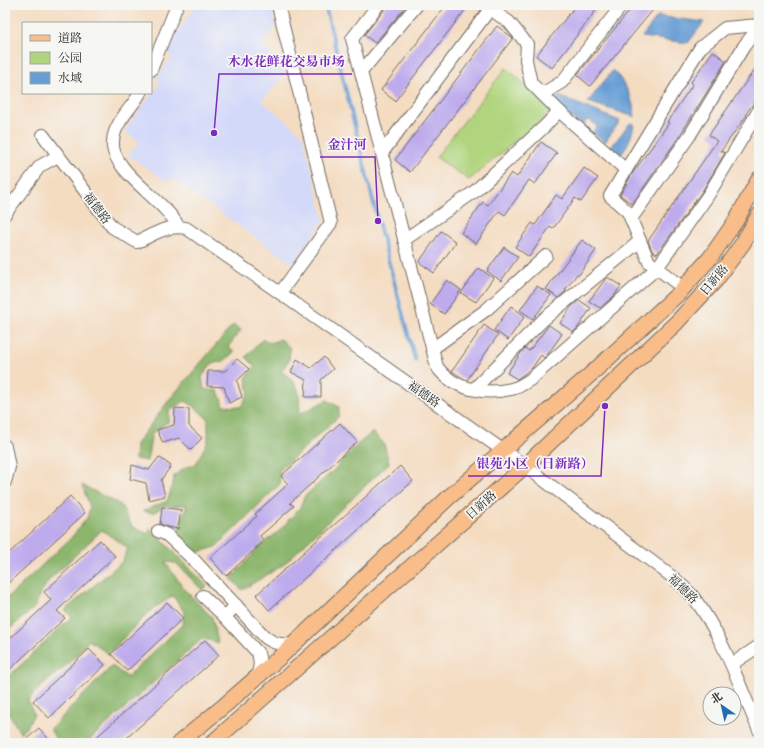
<svg xmlns="http://www.w3.org/2000/svg" width="764" height="748" font-family="'IM FELL French Canon','Noto Serif SC',serif">
	<style>
		.built { fill: #d3d9f9 }
		.green { fill: #b0d57e; stroke: #6e8054 }
		.forest { fill: #8cb66d; stroke: #5c704c }
		.water { fill: #669dd4; stroke: #486480 }
		.lines { fill: none; stroke-linecap: round; stroke-linejoin: round }
		.stream { stroke: #669dd4; stroke-width: 3.5 }
		.building { fill: #bdabed }
		.minor-casing { stroke: #716960; stroke-width: 14 }
		.major-casing { stroke: #716960; stroke-width: 17 }
		.minor { stroke: #fff; stroke-width: 12 }
		.major { stroke: #f8bd89; stroke-width: 15 }
		.labels { text-anchor: middle; dominant-baseline: central; stroke-width: 3.5; stroke-linejoin: round; paint-order: stroke }
		.street-label { font-size: 12px; fill: #2b2b2b; stroke: #f6f6f2 }
		.leader { fill: none; stroke: #7b2cbf; stroke-width: 1.5 }
		.callout-dot { fill: #7b2cbf; stroke: #f6f6f2; stroke-width: 1.5 }
		.callout-label { font-size: 13px; text-anchor: middle; font-weight: bold; fill: #7b2cbf; stroke: #f6f6f2; stroke-width: 3.5; stroke-linejoin: round; paint-order: stroke }
	</style>
	<rect width="100%" height="100%" fill="#f6f6f2"/>
	<filter id="ink" filterUnits="userSpaceOnUse"><feTurbulence type="fractalNoise" baseFrequency=".025" numOctaves="2"/><feDisplacementMap in="SourceGraphic" scale="8" xChannelSelector="R" yChannelSelector="G"/><feConvolveMatrix kernelMatrix="1 2 1 2 8 2 1 2 1" color-interpolation-filters="sRGB"/></filter>
	<filter id="wash" filterUnits="userSpaceOnUse"><feTurbulence type="fractalNoise" baseFrequency=".012" numOctaves="4" result="noise"/><feDisplacementMap in="SourceGraphic" scale="16" xChannelSelector="R" yChannelSelector="G"/><feGaussianBlur stdDeviation="0.9" result="paint"/><feColorMatrix in="noise" values="0 0 0 0 0 0 0 0 0 0 0 0 0 0 0 0 0 1.4 0 .05"/><feComposite in="paint" operator="in"/></filter>
	<g filter="url(#wash)">
		<rect width="100%" height="100%" fill="#f4dcc1"/>
		<polygon class="built" points="196,5 268,5 271,7 276,25 262,45 286,72 262,101 303,135 324,220 293,264 173,179 165,180 128,155 140,142 124,131 160,83 156,79 172,57 166,51"/>
		<polygon class="green" points="506,68 554,109 469,180 436,157"/>
		<g class="forest">
			<path d="M233,325L241,330L228,347L234,352L224,361L211,364L202,377L204,389L218,391L224,406L241,407L249,392L246,378L255,366L246,357L263,339L270,343L281,339L290,348L289,360L281,371C301,385 299,391 300,414L327,400L339,407V416L279,471L280,484L216,547L191,554L177,535L187,505L163,506L154,513L143,511L167,501L173,485L174,476L186,467L195,465L208,441V419L192,405L185,401L169,410V421L152,433L147,461L135,459L136,444L169,400Z"/>
			<polygon points="373,432 384,444 389,463 283,565 242,590 231,579 259,547 279,531 300,507 304,497 334,470 358,444"/>
			<polygon points="82,485 121,505 132,527 149,534 150,528 207,586 202,590 176,563 165,562 186,591 212,617 218,643 203,638 86,743 58,743 50,729 112,666 127,677 182,625 185,613 173,596 151,610 108,654 89,640 71,661 34,693 28,701 34,714 27,727 20,733 5,707 5,672 9,676 72,617 65,610 122,562 128,548 102,530 50,579 40,594 35,607 5,633 5,600 70,539 87,518 90,507"/>
		</g>
		<g class="water">
			<polygon points="658,16 704,22 688,43 642,37"/>
			<path d="M613,70C626,84 633,98 635,117L588,102Z"/>
			<polygon points="551,93 620,121 605,142 592,133 597,126 588,119 583,126 547,99"/>
			<path d="M630,123L634,124C632,136 628,145 621,155L611,147Z"/>
		</g>
		<g class="lines">
			<polyline class="stream" points="325,5 378,221 415,360"/>
		</g>
		<g id="blocks">
			<g class="building">
				<polygon points="385,5 407,5 375,43 364,35 384,10"/>
				<polygon points="446,5 469,5 395,101 381,90"/>
				<polygon points="576,5 600,5 552,68 536,56"/>
				<polygon points="634,5 657,5 590,86 577,75"/>
				<polygon points="497,26 513,38 410,172 395,160"/>
				<polygon points="713,51 726,61 679,137 632,204 620,195 632,174 669,123 667,122 693,84 691,82"/>
				<polygon points="759,63 759,95 746,114 747,115 721,151 725,153 703,190 657,254 652,251 648,241 717,141 709,135"/>
				<polygon points="541,142 557,153 535,184 529,180 505,215 499,211 476,244 461,233 483,202 488,205 511,173 517,177"/>
				<polygon points="584,168 598,178 581,202 575,198 553,229 550,227 529,257 515,247 532,223 535,225 556,195 562,199"/>
				<polygon points="441,231 456,242 434,273 419,262"/>
				<polygon points="582,240 596,250 579,275 577,274 565,290 566,291 558,298 546,289"/>
				<polygon points="504,247 518,257 501,281 487,271"/>
				<polygon points="479,268 493,278 476,302 461,293"/>
				<polygon points="607,277 621,286 614,296 600,308 589,301"/>
				<polygon points="447,280 461,290 444,314 430,304"/>
				<polygon points="537,286 551,295 533,319 520,310"/>
				<polygon points="579,300 591,308 577,329 573,332 560,323 571,307"/>
				<polygon points="511,306 525,316 508,340 494,330"/>
				<polygon points="484,325 498,335 467,380 464,379 452,371"/>
				<polygon points="549,325 562,334 548,354 544,358 541,355 532,368 517,379 507,373 523,350 525,348 529,351"/>
				<polygon points="324,357 333,369 321,380 321,397 305,397 306,380 291,372 297,359 311,368"/>
				<polygon points="237,359 249,369 237,381 242,397 229,403 224,387 207,386 208,371 225,371"/>
				<polygon points="175,408 189,409 189,426 202,438 191,450 179,438 163,443 157,430 174,425"/>
				<polygon points="340,423 357,442 290,503 294,506 260,536 264,541 226,576 210,558 257,516 255,514 288,484 281,476"/>
				<polygon points="159,457 171,466 161,480 165,496 149,500 146,483 130,479 132,465 149,470"/>
				<polygon points="400,466 413,481 269,610 256,595"/>
				<polygon points="70,496 85,513 5,586 5,557"/>
				<polygon points="162,507 181,510 178,529 168,527 160,524"/>
				<polygon points="100,540 115,556 57,611 65,618 5,674 5,643 51,600 44,592"/>
				<polygon points="167,602 183,618 127,671 111,654"/>
				<polygon points="205,640 219,655 121,743 90,743"/>
				<polygon points="89,649 105,665 49,718 33,701"/>
				<polygon points="39,728 52,743 22,743"/>
			</g>
		</g>
	</g>
	<g filter="url(#ink)">
		<use href="#blocks" fill-opacity="0" stroke="#716960" stroke-width="1"/>
		<g class="lines">
			<g class="minor-casing">
				<g id="minor">
					<polyline points="278,5 331,223 280,293"/>
					<path d="M417,5L361,72L437,367C454,390 485,395 511,389C518,388 525,383 531,379L657,268L709,194L759,110"/>
					<polyline points="490,9 509,22 527,44 526,60 531,83 559,111 626,170"/>
					<polyline points="151,70 177,5"/>
					<polyline points="361,72 352,39 378,5"/>
					<path d="M140,93C132,108 114,123 113,141C109,170 165,200 178,226"/>
					<polyline points="542,94 562,82 622,5"/>
					<path d="M43,135L112,227L137,242C153,235 168,224 186,228L280,293L525,466L675,579C681,585 689,591 694,598C724,638 739,685 759,730"/>
					<polyline points="382,153 493,5"/>
					<polyline points="5,214 40,166 58,156"/>
					<polyline points="631,219 690,135 744,46 755,32 759,29"/>
					<polyline points="404,240 474,192 545,126 559,111"/>
					<polyline points="683,288 649,262 628,212 610,196 700,48 725,28 759,25"/>
					<polyline points="432,349 486,310 546,256"/>
					<polyline points="474,389 544,319 640,241"/>
					<polyline points="5,446 9,467 5,482"/>
					<path d="M158,531L167,535L194,560L265,637C274,644 282,645 294,644"/>
					<polyline points="203,596 225,617"/>
					<path d="M236,605L225,617L258,653C261,663 260,669 256,678"/>
					<polyline points="732,664 759,646"/>
				</g>
			</g>
			<g class="major-casing">
				<g id="major">
					<polyline points="179,743 225,705 280,657 448,498 591,374 678,294 710,258 735,222 759,179"/>
					<polyline points="212,743 525,466 676,323 716,280 743,243 759,215"/>
				</g>
			</g>
			<use href="#minor" class="minor"/>
			<use href="#major" class="major"/>
		</g>
	</g>
	<g class="labels">
		<g class="street-label">
			<text transform="translate(97 208) rotate(53)">福德路</text>
			<text transform="translate(714 280) rotate(-50)">日新路</text>
			<text transform="translate(424 394) rotate(35)">福德路</text>
			<text transform="translate(481 505) rotate(-42)">日新路</text>
			<text transform="translate(683 589) rotate(45)">福德路</text>
		</g>
	</g>
	<path class="leader" d="M214 133L219 74H352M378 221L375 157H320M605 406L601 476H468"/>
	<g class="callout-dot">
		<circle cx="214" cy="133" r="4"/>
		<circle cx="378" cy="221" r="4"/>
		<circle cx="605" cy="406" r="4"/>
	</g>
	<g class="callout-label">
		<text x="286" y="66">木水花鲜花交易市场</text>
		<text x="347" y="149">金汁河</text>
		<text x="535" y="468">银苑小区（日新路）</text>
	</g>
	<rect width="764" height="748" fill="none" stroke="#f6f6f2" stroke-width="20"/>
	<rect x="22" y="22" width="130" height="72" fill="#f6f6f2" stroke="#a5a5a2"/>
	<rect x="30" y="35" width="20" height="6" fill="#f8bd89" stroke="#a5a5a2"/>
	<text x="58" y="42" font-size="12" fill="#2b2b2b">道路</text>
	<rect x="30" y="52" width="20" height="12" fill="#b0d57e" stroke="#a5a5a2"/>
	<text x="58" y="62" font-size="12" fill="#2b2b2b">公园</text>
	<rect x="30" y="72" width="20" height="12" fill="#669dd4" stroke="#a5a5a2"/>
	<text x="58" y="82" font-size="12" fill="#2b2b2b">水域</text>
	<g transform="translate(722 706) rotate(326)"><circle r="19" fill="#f6f6f2" stroke="#a5a5a2"/>
	<path d="M0-3L7 15L0 10L-7 15Z" fill="#1f6fb2"/>
	<text y="-6" font-size="11" font-weight="bold" text-anchor="middle" fill="#2b2b2b">北</text>
	</g>
</svg>
